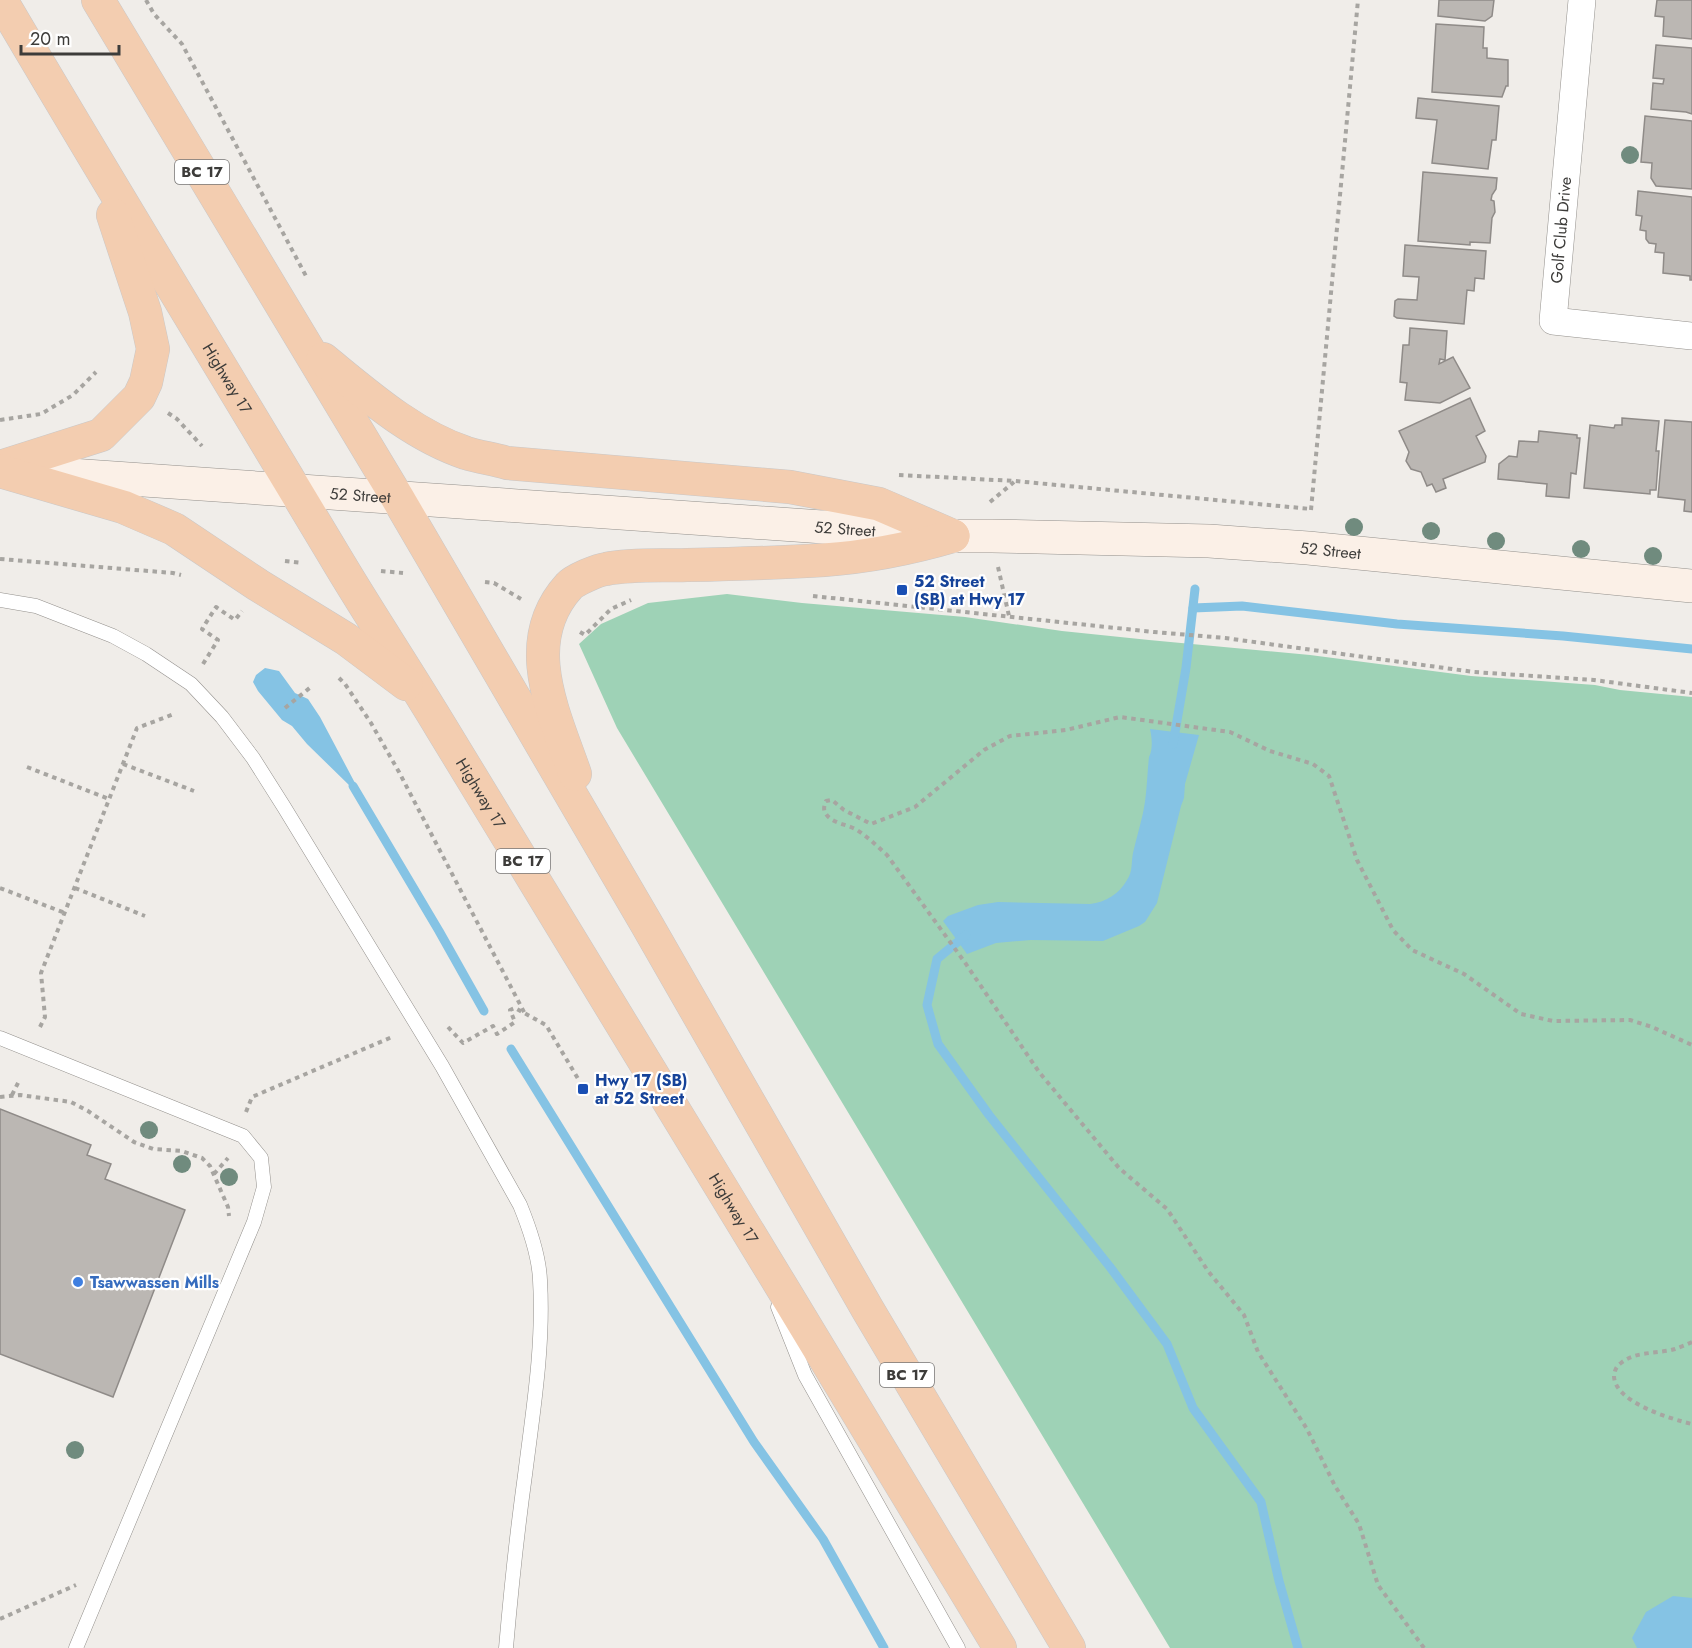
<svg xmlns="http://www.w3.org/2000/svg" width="1692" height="1648" font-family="Jost,sans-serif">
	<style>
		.green { fill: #9ed2b6 }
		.water { fill: #85c3e4 }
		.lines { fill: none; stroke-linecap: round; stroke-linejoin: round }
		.stream { stroke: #85c3e4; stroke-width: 9 }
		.building { fill: #bbb7b3; stroke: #8f8b88; stroke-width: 1.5 }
		.lane-casing { stroke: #93908c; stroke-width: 15 }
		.street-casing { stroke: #93908c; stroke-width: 28 }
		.secondary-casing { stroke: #93908c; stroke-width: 34 }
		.highway-casing { stroke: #c9c8c8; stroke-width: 34 }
		.path { stroke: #a7a5a1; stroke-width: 4; stroke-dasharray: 4.5 4.5; stroke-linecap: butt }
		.lane { stroke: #fff; stroke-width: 14 }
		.street { stroke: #fff; stroke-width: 27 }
		.secondary { stroke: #fbf0e7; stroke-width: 33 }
		.highway { stroke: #f3cdb0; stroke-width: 33 }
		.tree { fill: #708b7e }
		.transit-dot { fill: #1a4fb4; stroke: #fff; stroke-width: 2 }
		.shop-dot { fill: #3f7fe0; stroke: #fff; stroke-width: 2 }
		.labels { text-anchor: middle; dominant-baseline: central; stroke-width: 4.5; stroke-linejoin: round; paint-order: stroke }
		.shield { fill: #fff; stroke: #777675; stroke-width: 1.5 }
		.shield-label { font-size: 15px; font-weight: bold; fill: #3d3c3a }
		.street-label { font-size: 16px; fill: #3d3c3a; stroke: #fff }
		.transit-label { font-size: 16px; font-weight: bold; fill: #164399; stroke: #fff; text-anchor: start }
		.shop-label { font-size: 16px; font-weight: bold; fill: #366cbe; stroke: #fff; text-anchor: start }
	</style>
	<rect width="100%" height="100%" fill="#f0ede9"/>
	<polygon class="green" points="727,594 802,603 965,617 1062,631 1149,640 1310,655 1471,676 1595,685 1620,690 1692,697 1692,1648 1170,1648 617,728 579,644 601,624 648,603"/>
	<g class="water">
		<polygon points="265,668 279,671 295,693 308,699 320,717 355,783 351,787 307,744 292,726 282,720 258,691 253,682 256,675"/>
		<path d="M1150,729L1199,735L1185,784L1184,798L1181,806L1157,903L1145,922L1139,926L1103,941L1031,940L996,943L967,954L943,921L948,916L978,905L998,902L1090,904C1106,902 1119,894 1127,880C1133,871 1131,863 1133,853C1136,840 1140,826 1143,813C1147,795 1147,775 1149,757C1153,749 1152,738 1150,729Z"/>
		<polygon points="1673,1596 1692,1598 1692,1648 1637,1648 1632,1638 1646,1612"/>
	</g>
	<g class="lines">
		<g class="stream">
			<polyline points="1193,608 1242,606 1397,624 1563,636 1692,649"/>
			<polyline points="1173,744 1186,668 1195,589"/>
			<polyline points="353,786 439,931 484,1011"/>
			<polyline points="966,935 937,959 927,1005 938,1044 989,1115 1110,1267 1167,1344 1193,1408 1261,1502 1279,1581 1298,1648"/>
			<polyline points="511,1049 754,1442 823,1539 884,1648"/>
		</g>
	</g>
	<g class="building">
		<polygon points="1439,0 1494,0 1492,16 1485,21 1438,16"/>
		<polygon points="1657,0 1692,0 1692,39 1663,36 1664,17 1655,16"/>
		<polygon points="1436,24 1484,27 1483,48 1487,48 1487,58 1508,60 1508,86 1506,86 1502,97 1432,92"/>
		<polygon points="1656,45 1692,48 1692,114 1686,112 1651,109 1653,83 1663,84 1664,79 1653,78"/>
		<polygon points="1418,98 1499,106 1496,140 1492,140 1488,169 1432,163 1437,120 1416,118"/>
		<polygon points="1645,116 1692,121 1692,189 1656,186 1651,178 1652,163 1641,162"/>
		<polygon points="1423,172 1497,178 1496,189 1492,195 1491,200 1494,201 1495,212 1492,218 1490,243 1470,242 1470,245 1418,241"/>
		<polygon points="1638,191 1692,197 1692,280 1690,280 1690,276 1663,273 1664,253 1655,252 1656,244 1649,243 1646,239 1646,231 1640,230 1642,216 1636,215"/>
		<polygon points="1405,245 1486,251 1484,279 1475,278 1474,291 1467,290 1464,324 1397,318 1394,316 1395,301 1398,299 1417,300 1419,277 1403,276"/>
		<polygon points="1410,328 1447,331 1445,360 1440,359 1439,364 1453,357 1470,388 1440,403 1405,400 1407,383 1400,382 1403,345 1409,345"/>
		<polygon points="1470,398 1485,431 1476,436 1486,456 1485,462 1443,479 1446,488 1436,492 1432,484 1427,486 1421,472 1411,469 1406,461 1409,452 1399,431"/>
		<polygon points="1622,418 1659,421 1656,451 1659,451 1656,490 1650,490 1650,494 1584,488 1590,425 1614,428 1615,425 1622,425"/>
		<polygon points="1665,420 1692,422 1692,512 1684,511 1685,500 1658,497"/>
		<polygon points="1539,431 1577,435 1577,438 1580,438 1576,474 1571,473 1569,498 1546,496 1547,484 1498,479 1499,464 1509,456 1517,457 1519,441 1538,442"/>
		<polygon points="0,1109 91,1145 87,1155 111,1164 105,1179 185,1210 113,1397 0,1354"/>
	</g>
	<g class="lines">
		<g class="lane-casing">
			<g id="lane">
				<path d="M0,600L36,606L113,636L146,654L191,684L222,717L253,758L284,807L442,1066L520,1205C529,1227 539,1256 540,1280C544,1345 533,1411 525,1475C517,1533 511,1590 506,1648"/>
				<path d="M0,1038L243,1136L261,1158L264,1187L254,1222C195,1364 135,1506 76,1648"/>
				<polyline points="778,1307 805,1375 958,1648"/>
			</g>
		</g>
		<g class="street-casing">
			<polyline id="street" points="1582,0 1553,321 1692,336"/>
		</g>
		<g class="secondary-casing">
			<g id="secondary">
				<path id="s1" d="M27,472L953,536H992L1209,541L1308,548L1692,586"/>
			</g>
		</g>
		<g class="highway-casing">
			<g id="highway">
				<path id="s2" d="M1,0C112,189 227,376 340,565C373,620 409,674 442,729C629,1035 815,1341 1000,1648"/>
				<polyline points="98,0 397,497 646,923 868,1310 1069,1648"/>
				<path d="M323,359C366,394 412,435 466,453C479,457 493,459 507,463L790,487L879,504L953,536"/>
				<polyline points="0,467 101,435 139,397 146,382 153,349 145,312 113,215"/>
				<polyline points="0,471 123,507 174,529 258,585 346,639 406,684"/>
				<path d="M575,774C554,713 518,642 569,586C574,580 598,570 606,569C633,564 660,566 687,565C733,564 779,563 824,560C867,557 912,548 953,536"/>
			</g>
		</g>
		<g class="path">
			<polyline points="146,0 154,14 182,44 306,276"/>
			<polyline points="168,413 177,419 202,446"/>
			<polyline points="0,420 41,414 73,395 96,372"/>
			<polyline points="899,475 1015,481 1311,509"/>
			<polyline points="990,502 1014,482"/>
			<polyline points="1311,510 1358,0"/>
			<polyline points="0,559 173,573 181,575"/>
			<polyline points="285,561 302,563"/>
			<polyline points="998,567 1009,616"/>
			<polyline points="381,571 403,573"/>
			<polyline points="485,582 494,583 521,599"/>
			<polyline points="813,596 1154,632 1225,638 1474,672 1594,680 1692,693"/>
			<polyline points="580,632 585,635 611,609 631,600"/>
			<polyline points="203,664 218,640 202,629 216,607 235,620 242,611"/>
			<polyline points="339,678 345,684 371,723 399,772 525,1014"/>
			<polyline points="285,708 312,686"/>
			<polyline points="123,764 194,791"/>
			<polyline points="27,767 109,799"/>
			<polyline points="0,888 65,913"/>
			<polyline points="75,888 145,916"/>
			<polyline points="40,1027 45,1017 41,973 137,728 174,714"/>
			<polyline points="448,1027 463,1043 493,1026 497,1034 515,1022 510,1010 515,1008 546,1025 580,1082"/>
			<polyline points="12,1095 20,1079"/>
			<polyline points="0,1097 20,1095 71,1102 88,1111 134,1142 153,1149 182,1151 202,1158 210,1166 228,1207 229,1216"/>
			<polyline points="246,1112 252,1097 392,1037"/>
			<polyline points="214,1174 228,1158"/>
			<path d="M1692,1342C1686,1345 1680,1347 1675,1349C1658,1354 1635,1351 1621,1363C1617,1366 1615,1369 1614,1375C1613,1402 1671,1419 1692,1424"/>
			<polyline points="0,1619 76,1585"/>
			<path d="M1424,1648L1378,1585L1359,1524L1335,1486L1307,1429L1258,1352L1244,1315L1208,1271L1167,1209L1119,1168L1039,1072L966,964L887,855C877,846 868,837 857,830C847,824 833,824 826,814C823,810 824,806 826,801L832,800L844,810L871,824L915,807L984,750L1010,736L1066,730L1120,717L1230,732L1270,751L1313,764L1329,776L1357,860L1393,930L1412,950L1464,974L1521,1014L1553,1021L1630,1020L1652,1027L1692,1045"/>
		</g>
		<use href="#lane" class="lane"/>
		<use href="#street" class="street"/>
		<use href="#secondary" class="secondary"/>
		<use href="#highway" class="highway"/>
	</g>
	<g class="tree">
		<circle cx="1630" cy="155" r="9"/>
		<circle cx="1354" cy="527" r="9"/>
		<circle cx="1431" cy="531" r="9"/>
		<circle cx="1496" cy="541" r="9"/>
		<circle cx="1581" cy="549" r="9"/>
		<circle cx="1653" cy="556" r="9"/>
		<circle cx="149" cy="1130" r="9"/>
		<circle cx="182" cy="1164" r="9"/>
		<circle cx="229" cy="1177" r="9"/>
		<circle cx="75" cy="1450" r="9"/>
	</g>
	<g class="transit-dot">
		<rect x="896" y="584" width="12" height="12" rx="3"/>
		<rect x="577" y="1083" width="12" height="12" rx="3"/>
	</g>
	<circle class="shop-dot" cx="78" cy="1282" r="6"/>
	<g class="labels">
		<g class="shield">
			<rect x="175" y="160" width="54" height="24" rx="4.5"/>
			<rect x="496" y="849" width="54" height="24" rx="4.5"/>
			<rect x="880" y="1363" width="54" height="24" rx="4.5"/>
		</g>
		<g class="shield-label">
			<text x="202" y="172">BC 17</text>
			<text x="523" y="861">BC 17</text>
			<text x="907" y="1375">BC 17</text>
		</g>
		<g class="street-label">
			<text transform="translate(1561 230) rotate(-85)">Golf Club Drive</text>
			<text stroke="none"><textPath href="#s2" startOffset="441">Highway 17</textPath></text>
			<text stroke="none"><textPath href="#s1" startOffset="334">52 Street</textPath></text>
			<text stroke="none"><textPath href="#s1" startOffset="820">52 Street</textPath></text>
			<text stroke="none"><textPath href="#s1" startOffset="1306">52 Street</textPath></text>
			<text stroke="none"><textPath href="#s2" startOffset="927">Highway 17</textPath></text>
			<text stroke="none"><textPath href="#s2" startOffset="1413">Highway 17</textPath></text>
		</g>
		<g class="transit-label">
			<text x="914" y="581">52 Street<tspan x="914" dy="18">(SB) at Hwy 17</tspan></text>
			<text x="595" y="1080">Hwy 17 (SB)<tspan x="595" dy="18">at 52 Street</tspan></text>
		</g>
		<g class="shop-label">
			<text x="90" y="1282">Tsawwassen Mills</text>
		</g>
	</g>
	<path d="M21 45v9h98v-9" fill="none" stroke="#3d3c3a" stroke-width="3"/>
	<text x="30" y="45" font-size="18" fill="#3d3c3a" stroke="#ffffff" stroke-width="4.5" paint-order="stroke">20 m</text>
</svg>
